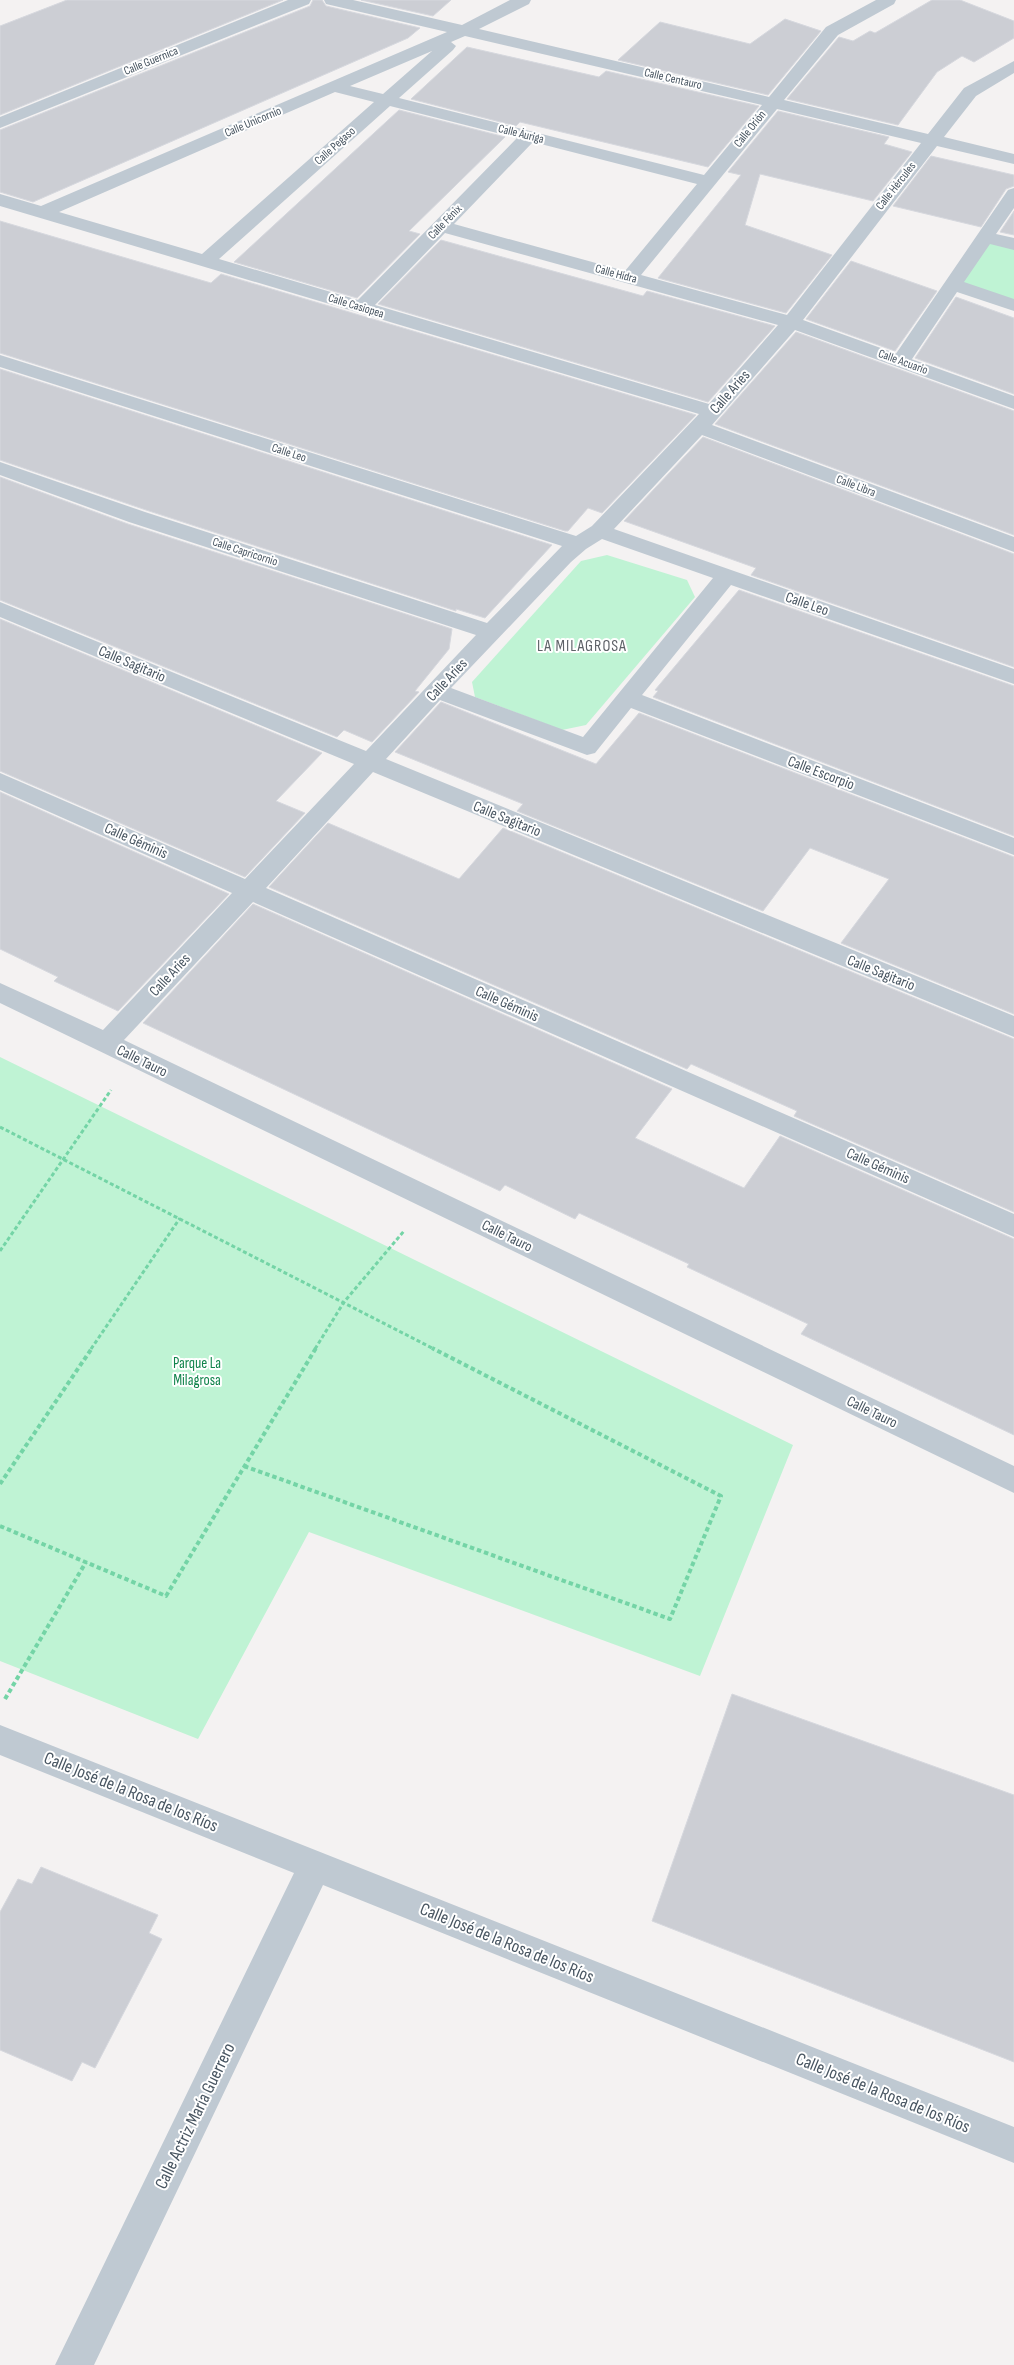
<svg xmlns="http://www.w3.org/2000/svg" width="1014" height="2365" font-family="'Sofia Sans Condensed',sans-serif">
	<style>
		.green { fill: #bff3d4 }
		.building { fill: #ccced4; stroke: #d6d8de }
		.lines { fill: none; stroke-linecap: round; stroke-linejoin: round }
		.path-far1 { stroke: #74d4a6; stroke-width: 3; stroke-dasharray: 4 2.5; stroke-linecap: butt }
		.path { stroke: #74d4a6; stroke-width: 4; stroke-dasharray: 4.5 3; stroke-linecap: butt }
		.pedestrian { fill: #bfc9d2; fill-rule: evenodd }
		.minor { fill: #bfc9d2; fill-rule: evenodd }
		.tertiary { fill: #bfc9d2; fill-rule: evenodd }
		.labels { text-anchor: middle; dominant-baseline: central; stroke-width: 4; stroke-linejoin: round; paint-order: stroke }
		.far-street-label { font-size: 12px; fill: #485561; stroke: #fff }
		.street-label { font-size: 15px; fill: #485561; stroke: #fff }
		.park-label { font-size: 15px; fill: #11844c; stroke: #fff }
		.neighbourhood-label { font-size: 16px; letter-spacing: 1px; fill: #5e6268; stroke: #fff }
		.near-street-label { font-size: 18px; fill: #485561; stroke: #fff }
	</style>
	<rect width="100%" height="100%" fill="#f4f2f2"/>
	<g class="green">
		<polygon points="984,237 1014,244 1014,305 952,284"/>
		<polygon points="607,555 687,580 695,597 586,725 562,730 475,697 472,682 581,561"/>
		<polygon points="0,1057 793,1445 700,1676 309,1532 198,1739 0,1661"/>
	</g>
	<g class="building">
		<polygon points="67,0 283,0 0,115 0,26"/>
		<polygon points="313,0 322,0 326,6 420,28 408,38 33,202 0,192 0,130 310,6"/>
		<polygon points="361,0 451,0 433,16"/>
		<polygon points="932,0 960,0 1014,21 1014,38 974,62 962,56 937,72 898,125 787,99 839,37 853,41 870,31 875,33"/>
		<polygon points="785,19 821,31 768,95 618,60 660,22 750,44"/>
		<polygon points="467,47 599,77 606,71 759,106 708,167 520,122 516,126 411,99"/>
		<polygon points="399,110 505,137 409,231 420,234 357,298 234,262"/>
		<polygon points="778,111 889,137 884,144 912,152 873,201 760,174 745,225 832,255 786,313 658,278 741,175 728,172"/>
		<polygon points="931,156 1014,175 1014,186 1006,189 981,227 893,206"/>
		<polygon points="1014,211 1014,235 1000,232"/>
		<polygon points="0,221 211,283 221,274 696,415 602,513 588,508 568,531 565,531 0,353"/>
		<polygon points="441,240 643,296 647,291 775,326 708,402 378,304"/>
		<polygon points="851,261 937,291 895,351 806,319"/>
		<polygon points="956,297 1014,318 1014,394 915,358"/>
		<polygon points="796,332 1014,411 1014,535 715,424"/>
		<polygon points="0,369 552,545 485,618 456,609 456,611 146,510 0,460"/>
		<polygon points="703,437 1014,554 1014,667 751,575 756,568 624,521"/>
		<polygon points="0,477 128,524 452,629 449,649 415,691 419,692 372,742 344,730 337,737 0,600"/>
		<polygon points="739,590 1014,686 1014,836 653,697 658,691 655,690"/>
		<polygon points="0,619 322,753 276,801 305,813 245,877 0,771"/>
		<polygon points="441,702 596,764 639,713 1014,857 1014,1014 841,943 889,879 810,848 763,911 517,811 523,804 395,752"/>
		<polygon points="0,792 229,894 118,1011 54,981 58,977 0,949"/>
		<polygon points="328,823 459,879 503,828 1014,1039 1014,1212 794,1116 797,1111 691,1064 687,1069 269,887"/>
		<polygon points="253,904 672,1089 635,1138 744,1188 780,1136 1014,1239 1014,1435 801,1334 808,1324 687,1267 689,1264 579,1213 575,1219 505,1185 500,1191 143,1023"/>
		<polygon points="732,1694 1014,1795 1014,2062 652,1921"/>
		<polygon points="41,1867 158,1915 149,1933 162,1939 95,2068 82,2062 72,2081 0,2050 0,1912 18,1879 32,1884"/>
	</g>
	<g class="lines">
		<g class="path-far1">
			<polyline points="0,1127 434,1349"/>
			<polyline points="0,1251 111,1090"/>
			<polyline points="91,1349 180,1218"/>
			<polyline points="315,1349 344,1302 404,1231"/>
		</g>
		<g class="path">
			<polyline points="244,1466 670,1619 721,1496 432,1348"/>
			<polyline points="0,1484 92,1348"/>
			<polyline points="0,1526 166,1596 316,1348"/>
			<polyline points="5,1699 86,1562"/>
		</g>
		<polygon class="pedestrian" points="1014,188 1014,208 996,234 1014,238 1014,250 990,244 964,282 1014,299 1014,311 957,292 908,365 901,367 894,365 891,361 1008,190"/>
		<g class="minor">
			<path d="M324,0H353L462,25L510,0H531L529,4L479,29L769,97L826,27L876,0H896L894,4L838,35L784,100L928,134L964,88L1014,61V73L976,96L944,137L1014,154V164L937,146L803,320L1014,396V409L795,330L712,425L1014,537V552L702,435L614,529L1014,669V684L731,585L642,695L1014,838V855L631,708L595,753L587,755L440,700L386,759L1014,1016V1037L373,772L266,888L1014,1214V1237L253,902L124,1040L1014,1466V1493L0,1003V983L103,1030L232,893L0,790V773L245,879L354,764L0,617V602L366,751L476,635L129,522L0,475V462L145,512L487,623L562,546L0,367V355L576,536L592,526L699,414L0,206V194L41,206L447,32L326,4ZM465,36L762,105L704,175L399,98L453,50L456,46L451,42ZM432,51L383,94L350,86ZM335,92L374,102L202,254L59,212ZM390,106L517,138L358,300L219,259ZM777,109L921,143L787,315L641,275ZM533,142L697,184L625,271L454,224ZM445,233L778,325L709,404L375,305ZM602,539L713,578L583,737L451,688L571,562L586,549Z"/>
			<polygon points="0,1725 1014,2127 1014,2163 323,1885 94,2365 55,2365 294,1873 0,1755"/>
		</g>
		<polygon class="tertiary" points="288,0 311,0 309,4 0,128 0,117"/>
	</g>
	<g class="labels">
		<g class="far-street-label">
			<text transform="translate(151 61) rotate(-22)">Calle Guernica</text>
			<text transform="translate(673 79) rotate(13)">Calle Centauro</text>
			<text transform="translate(253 122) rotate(-23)">Calle Unicornio</text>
			<text transform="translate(750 129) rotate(-51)">Calle Orión</text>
			<text transform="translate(521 134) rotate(14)">Calle Áuriga</text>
			<text transform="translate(335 146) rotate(-42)">Calle Pegaso</text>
			<text transform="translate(896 186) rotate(-52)">Calle Hércules</text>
			<text transform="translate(445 222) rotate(-46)">Calle Fénix</text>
			<text transform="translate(616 274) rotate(15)">Calle Hidra</text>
			<text transform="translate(356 306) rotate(17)">Calle Casiopea</text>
			<text transform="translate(903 362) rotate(20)">Calle Acuario</text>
			<text transform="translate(289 453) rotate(18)">Calle Leo</text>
			<text transform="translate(856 486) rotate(21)">Calle Libra</text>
			<text transform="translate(245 552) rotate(18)">Calle Capricornio</text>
		</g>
		<g class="street-label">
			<text transform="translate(730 392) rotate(-49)">Calle Aries</text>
			<text transform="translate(807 604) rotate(19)">Calle Leo</text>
			<text transform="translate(132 664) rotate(23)">Calle Sagitario</text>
			<text transform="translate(447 680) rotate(-47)">Calle Aries</text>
			<text transform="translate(821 773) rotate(21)">Calle Escorpio</text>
			<text transform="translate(507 819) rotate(22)">Calle Sagitario</text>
			<text transform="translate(136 841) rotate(24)">Calle Géminis</text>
			<text transform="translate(881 973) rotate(22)">Calle Sagitario</text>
			<text transform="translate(170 975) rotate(-47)">Calle Aries</text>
			<text transform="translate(507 1004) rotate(24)">Calle Géminis</text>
			<text transform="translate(142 1061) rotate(26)">Calle Tauro</text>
			<text transform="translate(878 1166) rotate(24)">Calle Géminis</text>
			<text transform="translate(507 1236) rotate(26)">Calle Tauro</text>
			<text transform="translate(872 1412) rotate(26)">Calle Tauro</text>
		</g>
		<g class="park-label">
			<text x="197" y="1363">Parque La<tspan x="197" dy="17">Milagrosa</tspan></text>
		</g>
		<g class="neighbourhood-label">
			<text x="582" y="646">LA MILAGROSA</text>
		</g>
		<g class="near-street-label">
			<text transform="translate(131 1792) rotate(22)">Calle José de la Rosa de los Ríos</text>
			<text transform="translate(507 1943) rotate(22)">Calle José de la Rosa de los Ríos</text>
			<text transform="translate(883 2093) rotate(22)">Calle José de la Rosa de los Ríos</text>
			<text transform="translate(195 2116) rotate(-64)">Calle Actriz María Guerrero</text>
		</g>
	</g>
</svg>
